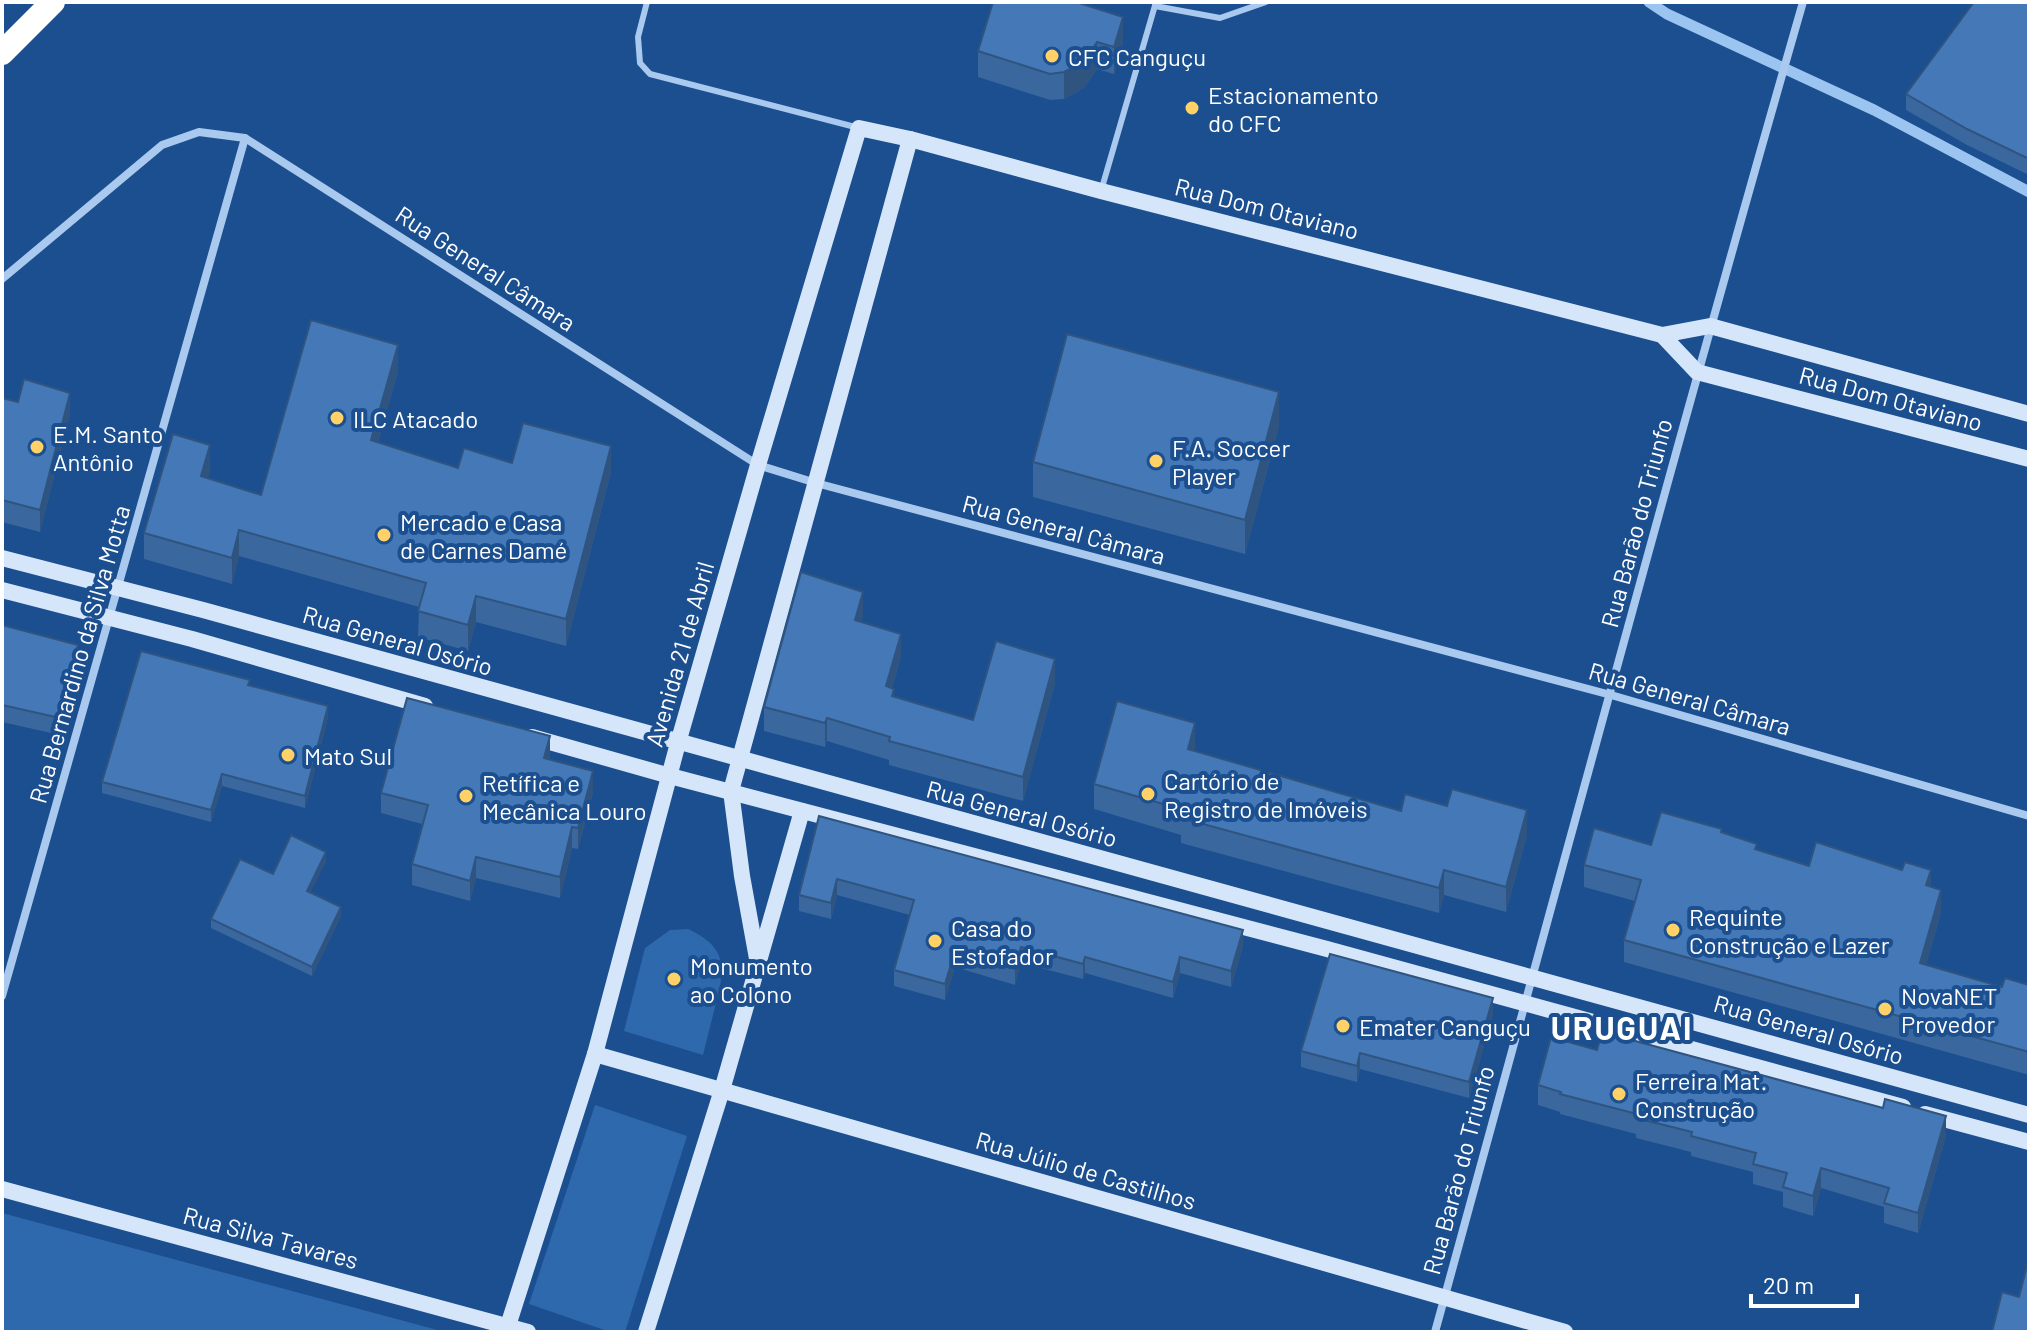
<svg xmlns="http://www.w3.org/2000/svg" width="2031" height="1334" font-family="Barlow,sans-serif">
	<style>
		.green { fill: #2e69ad }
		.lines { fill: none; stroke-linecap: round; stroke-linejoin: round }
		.stream { stroke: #9cc4f0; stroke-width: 11 }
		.lane { stroke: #a9c9ee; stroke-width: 6 }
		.street { stroke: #a9c9ee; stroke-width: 8 }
		.secondary { stroke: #d6e6fa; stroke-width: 16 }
		.highway { stroke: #fff; stroke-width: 24 }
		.wall { fill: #3a679d }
		.shaded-wall { fill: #305480 }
		.building { fill: #4478b7; stroke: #305480; stroke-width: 2 }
		.poi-dot { fill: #ffd166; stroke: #1b4f8f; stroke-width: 3 }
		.labels { text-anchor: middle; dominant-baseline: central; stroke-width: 8; stroke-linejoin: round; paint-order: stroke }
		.poi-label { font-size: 24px; fill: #fff; stroke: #1b4f8f; text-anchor: start }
		.street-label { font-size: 24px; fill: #fff; stroke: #1b4f8f }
		.district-label { font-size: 32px; font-weight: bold; letter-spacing: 2px; fill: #fff; stroke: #1b4f8f }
	</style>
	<rect width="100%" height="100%" fill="#1b4f8f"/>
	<g class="green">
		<path d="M688,929C729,948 725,969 715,1007C711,1023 707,1039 703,1055L624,1031L645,948L670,930Z"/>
		<polygon points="595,1105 687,1136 625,1332 610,1332 529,1304"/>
		<polygon points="2,1213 445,1332 2,1332"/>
	</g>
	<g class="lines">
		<polyline class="stream" points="1649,2 1667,14 1874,110 2029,192"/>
		<g class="lane">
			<polyline points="647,2 638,37 640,63 650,74 859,128"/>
			<polyline points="1155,6 1220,18 1266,2"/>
			<polyline points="1101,191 1156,2"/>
		</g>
		<g class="street">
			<polyline points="2,279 162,145 199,132 245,138 758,465 816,483 1611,695 2029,816"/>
			<polyline points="2,996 245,138"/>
			<path d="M1435,1332C1557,889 1676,444 1803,2"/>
		</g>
		<g class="secondary">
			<polyline points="1662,335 1697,372 2029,459"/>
			<polyline points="2,558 203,610 2029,1115"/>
			<polyline points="2,590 192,639 425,706"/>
			<polyline points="532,737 670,776 1327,949 1903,1107"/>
			<polyline points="758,964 742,876 731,791 910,139"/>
			<polyline points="595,1054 1565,1332"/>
			<polyline points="1925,1114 2029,1142"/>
			<polyline points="2,1189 528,1332"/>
			<polyline points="506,1332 595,1054 678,743 758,465 859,128 910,139 1101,191 1662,335 1710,326 2029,414"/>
			<polyline points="646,1332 722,1090 802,811"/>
		</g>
		<polyline class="highway" points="2,53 53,2"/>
	</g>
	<g class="wall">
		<polygon points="993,2 1123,43 1114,74 1097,69 1084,88 1064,99 1050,100 978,77 978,51"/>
		<polygon points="2029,2 2029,175 1967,145 1906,110 1906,94"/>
		<polygon points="398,371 378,442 458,468 512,463 611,472 566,646 476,622 468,651 418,637 419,607 239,556 232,584 144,559 144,533 210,471 207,478 261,495"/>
		<polygon points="2,398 70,414 40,532 2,522"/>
		<polygon points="1279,426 1245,554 1033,497 1033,462"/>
		<polygon points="863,615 861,621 901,657 892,688 894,696 973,720 1055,683 1023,801 889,765 889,760 827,741 825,747 764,731 764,707"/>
		<polygon points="2,625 78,662 60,735 2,722"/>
		<polygon points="250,685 328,717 305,808 222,786 211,822 102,793 102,782"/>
		<polygon points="1195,749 1194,751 1401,811 1527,835 1506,912 1444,895 1439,913 1181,843 1181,835 1094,809 1094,784"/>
		<polygon points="550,756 549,760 593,792 578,849 572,848 560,898 476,878 470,901 412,885 412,864 422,824 381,813 381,793"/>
		<polygon points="819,816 1243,946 1231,987 1180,973 1173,998 1085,973 1083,979 1021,963 1015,985 955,967 945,1000 894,986 894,970 910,915 837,895 831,919 799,911 799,895"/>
		<polygon points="1722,833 1757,849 1809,866 1931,887 1941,913 1926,965 2002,987 2029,985 2029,1075 1624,962 1624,940 1635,901 1584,887 1584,865 1651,845"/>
		<polygon points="326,861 310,893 341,916 312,976 211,928 211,919 273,874"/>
		<polygon points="1493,1014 1469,1098 1360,1069 1357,1082 1301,1067 1301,1051"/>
		<polygon points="1597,1050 1946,1136 1918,1233 1884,1223 1884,1207 1821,1188 1813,1216 1783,1207 1783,1192 1753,1184 1753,1172 1691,1156 1691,1152 1636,1138 1636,1134 1560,1114 1560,1112 1538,1105 1538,1085"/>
	</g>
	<g class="shaded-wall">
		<polygon points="1123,17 1123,43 1114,74 1114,47"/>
		<polygon points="1097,42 1097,69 1084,88 1064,99 1064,72"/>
		<polygon points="398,345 398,371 371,466 371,440"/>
		<polygon points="1279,392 1279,426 1245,554 1245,520"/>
		<polygon points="70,393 70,414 40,532 40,510"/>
		<polygon points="210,445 210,471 201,502 201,476"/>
		<polygon points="611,446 611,472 566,646 566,619"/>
		<polygon points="239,530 239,556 232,584 232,558"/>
		<polygon points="863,592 863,615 855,643 855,620"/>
		<polygon points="476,596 476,622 468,651 468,625"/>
		<polygon points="901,634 901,657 886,710 886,686"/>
		<polygon points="78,645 78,662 60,735 60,718"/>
		<polygon points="1055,659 1055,683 1023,801 1023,777"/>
		<polygon points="328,706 328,717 305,808 305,796"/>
		<polygon points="827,718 827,741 825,747 825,723"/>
		<polygon points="1195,723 1195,749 1188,774 1188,749"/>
		<polygon points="550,736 550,756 544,779 544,758"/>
		<polygon points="593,771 593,792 578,849 578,828"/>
		<polygon points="222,774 222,786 211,822 211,810"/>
		<polygon points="1527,810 1527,835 1506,912 1506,887"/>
		<polygon points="572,827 572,848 560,898 560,877"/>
		<polygon points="326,852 326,861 307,900 307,891"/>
		<polygon points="476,857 476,878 470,901 470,881"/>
		<polygon points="1444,870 1444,895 1439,913 1439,888"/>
		<polygon points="1931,870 1931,892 1926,885"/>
		<polygon points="837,879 837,895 831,919 831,903"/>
		<polygon points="1941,890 1941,913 1920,986 1920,963"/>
		<polygon points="341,907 341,916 312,976 312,967"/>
		<polygon points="1243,930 1243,946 1231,987 1231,971"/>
		<polygon points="1021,947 1021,963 1015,985 1015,969"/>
		<polygon points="955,951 955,967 945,1000 945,984"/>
		<polygon points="1085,957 1085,973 1083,979 1083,964"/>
		<polygon points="1180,957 1180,973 1173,998 1173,982"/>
		<polygon points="1493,998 1493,1014 1469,1098 1469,1082"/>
		<polygon points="1360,1053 1360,1069 1357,1082 1357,1066"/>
		<polygon points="1946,1116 1946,1136 1918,1233 1918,1213"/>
		<polygon points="1821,1168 1821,1188 1813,1216 1813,1196"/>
	</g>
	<g class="building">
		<polygon points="993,2 1076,2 1123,17 1114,47 1097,42 1084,62 1064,72 1050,74 978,51"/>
		<polygon points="1974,2 2029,2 2029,159 1967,129 1906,94"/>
		<polygon points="311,320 398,345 371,440 458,468 464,448 512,463 523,423 611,446 566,619 476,596 468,625 418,611 426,583 239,530 232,558 144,533 173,434 210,445 201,476 261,495"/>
		<polygon points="1067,334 1279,392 1245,520 1033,462"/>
		<polygon points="24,379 70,393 40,510 2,500 2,398 18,402"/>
		<polygon points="801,572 863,592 855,620 901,634 886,686 894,689 892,696 973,720 996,641 1055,659 1023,777 889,741 890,737 827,718 825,723 764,707"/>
		<polygon points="2,625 78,645 60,718 2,705"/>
		<polygon points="141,651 250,680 248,685 328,706 305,796 222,774 211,810 102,782"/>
		<polygon points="407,698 550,736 544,758 593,771 578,828 572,827 560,877 476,857 470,881 412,864 428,805 381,793"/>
		<polygon points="1117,701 1195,723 1188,749 1401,811 1405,794 1447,806 1452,789 1527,810 1506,887 1444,870 1439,888 1181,818 1184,810 1094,784"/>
		<polygon points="1661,812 1722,829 1721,832 1757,844 1755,849 1809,866 1816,842 1902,870 1905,862 1931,870 1926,885 1941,890 1920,963 2002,987 2005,978 2029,985 2029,1052 1624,940 1641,880 1584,865 1594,828 1651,845"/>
		<polygon points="819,816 1243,930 1231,971 1180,957 1173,982 1085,957 1083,964 1021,947 1015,969 955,951 945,984 894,970 914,900 837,879 831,903 799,895"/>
		<polygon points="291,835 326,852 307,891 341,907 312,967 211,919 240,859 273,874"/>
		<polygon points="1330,954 1493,998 1469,1082 1360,1053 1357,1066 1301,1051"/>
		<polygon points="1602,1032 1883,1108 1885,1099 1946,1116 1918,1213 1884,1203 1889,1188 1821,1168 1813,1196 1783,1187 1787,1173 1753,1164 1756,1153 1691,1136 1692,1132 1636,1118 1637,1114 1560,1094 1561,1092 1538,1085 1551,1037 1597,1050"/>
		<polygon points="2029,1258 2029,1332 1992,1332 2002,1292 2019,1297"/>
	</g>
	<g class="poi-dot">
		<circle cx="1052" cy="56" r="8"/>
		<circle cx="1192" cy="108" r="8"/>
		<circle cx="337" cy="418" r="8"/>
		<circle cx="37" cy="447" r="8"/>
		<circle cx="1156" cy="461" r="8"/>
		<circle cx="384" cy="535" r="8"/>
		<circle cx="288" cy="755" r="8"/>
		<circle cx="1148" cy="794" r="8"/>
		<circle cx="466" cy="796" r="8"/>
		<circle cx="1673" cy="930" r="8"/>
		<circle cx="935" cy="941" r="8"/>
		<circle cx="674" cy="979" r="8"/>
		<circle cx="1885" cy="1009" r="8"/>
		<circle cx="1343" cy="1026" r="8"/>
		<circle cx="1619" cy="1094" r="8"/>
	</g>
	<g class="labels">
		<g class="poi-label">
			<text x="1068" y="56">CFC Canguçu</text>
			<text x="1208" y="94">Estacionamento<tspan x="1208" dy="28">do CFC</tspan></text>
			<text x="353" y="418">ILC Atacado</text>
			<text x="53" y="433">E.M. Santo<tspan x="53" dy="28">Antônio</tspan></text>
			<text x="1172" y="447">F.A. Soccer<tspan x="1172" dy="28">Player</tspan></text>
			<text x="400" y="521">Mercado e Casa<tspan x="400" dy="28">de Carnes Damé</tspan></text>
			<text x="304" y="755">Mato Sul</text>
			<text x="1164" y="780">Cartório de<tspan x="1164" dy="28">Registro de Imóveis</tspan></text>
			<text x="482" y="782">Retífica e<tspan x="482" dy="28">Mecânica Louro</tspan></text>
			<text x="1689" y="916">Requinte<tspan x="1689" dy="28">Construção e Lazer</tspan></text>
			<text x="951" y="927">Casa do<tspan x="951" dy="28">Estofador</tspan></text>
			<text x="690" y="965">Monumento<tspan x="690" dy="28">ao Colono</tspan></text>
			<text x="1901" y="995">NovaNET<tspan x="1901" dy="28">Provedor</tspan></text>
			<text x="1359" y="1026">Emater Canguçu</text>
			<text x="1635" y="1080">Ferreira Mat.<tspan x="1635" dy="28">Construção</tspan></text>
		</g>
		<g class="street-label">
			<text transform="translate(1267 208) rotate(14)">Rua Dom Otaviano</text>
			<text transform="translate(486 268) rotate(33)">Rua General Câmara</text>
			<text transform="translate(1891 398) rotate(15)">Rua Dom Otaviano</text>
			<text transform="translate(1636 523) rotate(-75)">Rua Barão do Triunfo</text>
			<text transform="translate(1064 529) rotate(15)">Rua General Câmara</text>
			<text transform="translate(398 640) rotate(16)">Rua General Osório</text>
			<text transform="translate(79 654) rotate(-74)">Rua Bernardino da Silva Motta</text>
			<text transform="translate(679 654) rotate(-74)">Avenida 21 de Abril</text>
			<text transform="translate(1690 698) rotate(16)">Rua General Câmara</text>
			<text transform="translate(1022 813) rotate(15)">Rua General Osório</text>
			<text transform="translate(1809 1029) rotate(16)">Rua General Osório</text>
			<text transform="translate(1086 1170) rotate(16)">Rua Júlio de Castilhos</text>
			<text transform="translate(1458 1170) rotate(-75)">Rua Barão do Triunfo</text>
			<text transform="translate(271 1237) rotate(15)">Rua Silva Tavares</text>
		</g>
		<g class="district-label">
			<text x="1622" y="1027">URUGUAI</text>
		</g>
	</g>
	<rect width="2031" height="1334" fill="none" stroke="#ffffff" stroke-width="8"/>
	<path d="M1751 1294v12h106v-12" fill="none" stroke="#ffffff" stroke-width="4"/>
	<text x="1763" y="1294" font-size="24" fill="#ffffff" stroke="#1b4f8f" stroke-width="6" paint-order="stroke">20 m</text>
</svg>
